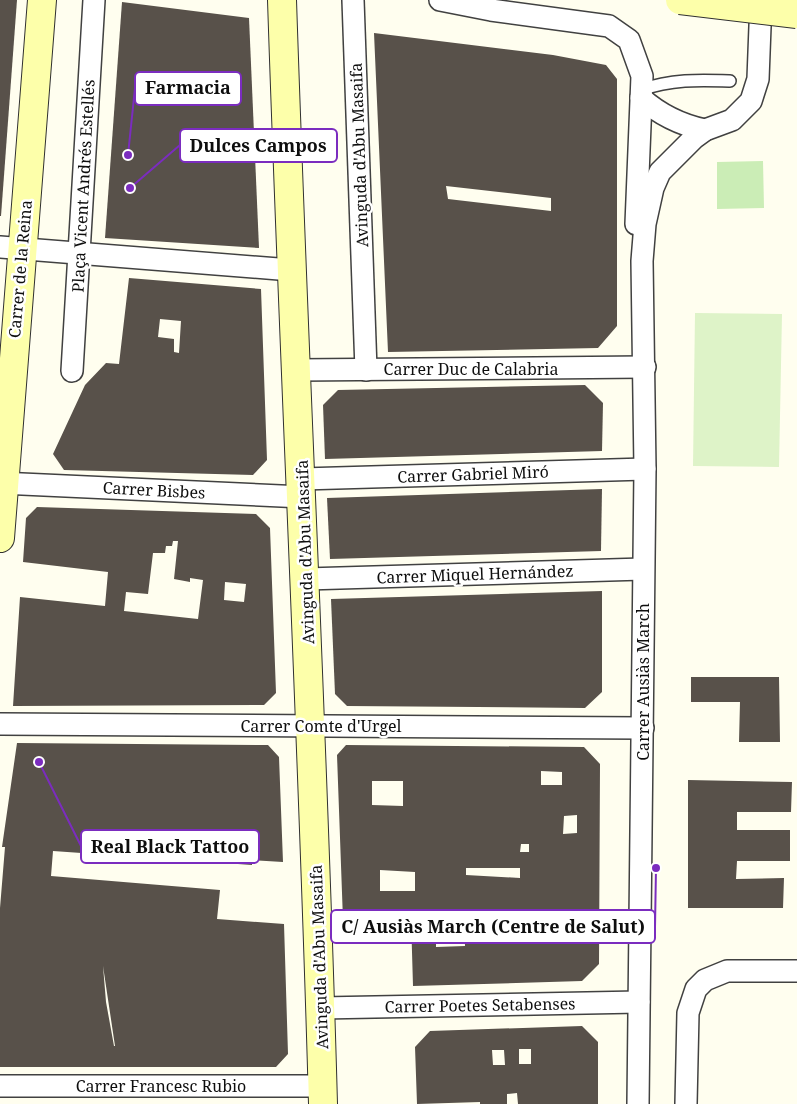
<svg xmlns="http://www.w3.org/2000/svg" width="797" height="1104" font-family="'Noto Serif',serif">
	<style>
		.green { fill: #cbedb6 }
		.pitch { fill: #def3c8 }
		.building { fill: #58514a; fill-rule: evenodd }
		.lines { fill: none; stroke-linecap: round; stroke-linejoin: round }
		.lane-casing { stroke: #414141; stroke-width: 14 }
		.street-casing { stroke: #414141; stroke-width: 24 }
		.secondary-casing { stroke: #303030; stroke-width: 30 }
		.lane { stroke: #fff; stroke-width: 11 }
		.street { stroke: #fff; stroke-width: 21 }
		.secondary { stroke: #fdffaa; stroke-width: 28 }
		.secondary-bridge-casing { stroke: #303030; stroke-width: 30; stroke-linecap: butt }
		.secondary-bridge { stroke: #fdffaa; stroke-width: 28 }
		.labels { text-anchor: middle; dominant-baseline: central; stroke-width: 5; stroke-linejoin: round; paint-order: stroke }
		.street-label { font-size: 16px; fill: #0e0e0e; stroke: #fff }
		.leader { fill: none; stroke: #7b2cbf; stroke-width: 2 }
		.callout-dot { fill: #7b2cbf; stroke: #fff; stroke-width: 2 }
		.callout { fill: #fff; stroke: #7b2cbf; stroke-width: 2 }
		.callout-label { font-size: 18px; text-anchor: middle; font-weight: bold; fill: #0e0e0e }
	</style>
	<rect width="100%" height="100%" fill="#fffeef"/>
	<polygon class="green" points="763,161 764,208 717,209 717,162"/>
	<polygon class="pitch" points="695,313 782,314 779,467 693,466"/>
	<g class="building">
		<polygon points="0,0 17,0 1,216 0,216"/>
		<polygon points="122,2 249,18 259,248 105,238"/>
		<path d="M374,33L553,55L606,65L617,79V326L598,348L388,352ZM446,186L551,198V211L448,199Z"/>
		<path d="M129,278L261,289L267,460L253,475L64,470L53,454L85,385L106,363L119,364ZM160,319L181,321L179,353L174,352V339L158,337Z"/>
		<polygon points="585,385 603,403 602,451 325,459 323,405 338,390"/>
		<polygon points="602,489 601,551 330,559 327,498"/>
		<path d="M37,507L256,514L270,528L276,693L264,705L13,706L20,597L105,606L108,572L23,562L26,518ZM173,541H178L174,579L190,582V578L203,580L198,619L124,611L126,592L148,594L153,553H165L166,546H172ZM225,582L246,584L244,602L224,600Z"/>
		<polygon points="602,591 602,692 585,708 347,706 335,694 331,599"/>
		<polygon points="691,677 779,677 780,742 739,742 740,702 691,702"/>
		<path d="M17,743L268,745L279,757L283,862L252,860V865L53,851L51,876L220,890L217,919L284,924L288,1054L276,1067H0V908L5,847H2ZM103,966L115,1046H114L106,1002Z"/>
		<path d="M346,745L584,747L600,764L599,964L582,981L413,986L411,918L343,920L337,755ZM541,771L562,772V785H541ZM372,781H403V806L372,805ZM577,815V833L563,834L564,816ZM521,844H529V852H520ZM466,868H520V878L466,875ZM380,870L415,872V891H380ZM464,920L465,946L436,947V921Z"/>
		<polygon points="688,780 792,782 791,812 737,812 737,830 790,830 790,861 737,861 736,879 784,878 783,908 688,908"/>
		<path d="M582,1026L598,1042V1104H518L517,1093L507,1094V1104H480V1102L417,1104L415,1047L430,1031ZM519,1049H531V1064H519ZM492,1050H504L505,1065H493Z"/>
	</g>
	<g class="lines">
		<g class="lane-casing">
			<path id="lane" d="M641,90C671,79 699,80 730,81"/>
		</g>
		<g class="street-casing">
			<g id="street">
				<polyline points="353,0 366,370"/>
				<polyline points="440,0 491,10 609,26 629,40 642,76 636,224"/>
				<path d="M641,98C659,114 681,125 705,130"/>
				<polyline points="0,247 291,270"/>
				<polyline points="298,370 645,367"/>
				<polyline points="72,371 94,0"/>
				<polyline points="302,479 645,469"/>
				<polyline points="0,483 303,497"/>
				<polyline points="306,579 643,569"/>
				<polyline points="0,724 643,728"/>
				<polyline points="321,1008 639,1002"/>
				<polyline points="0,1086 323,1086"/>
				<polyline points="638,1104 645,469 642,261 645,224 653,188 660,172 694,138 705,130 732,120 751,101 758,79 761,0"/>
				<polyline points="686,1104 688,1013 696,989 705,980 727,971 797,971"/>
			</g>
		</g>
		<g class="secondary-casing">
			<g id="secondary">
				<path d="M282,0C294,368 313,736 323,1104"/>
				<polyline points="0,538 42,0"/>
			</g>
		</g>
		<use href="#lane" class="lane"/>
		<use href="#street" class="street"/>
		<use href="#secondary" class="secondary"/>
		<g class="secondary-bridge-casing">
			<polyline id="secondary-bridge" points="680,0 797,14"/>
		</g>
		<use href="#secondary-bridge" class="secondary-bridge"/>
	</g>
	<g class="labels">
		<g class="street-label">
			<text transform="translate(359 155) rotate(-92)">Avinguda d'Abu Masaifa</text>
			<text transform="translate(83 186) rotate(-87)">Plaça Vicent Andrés Estellés</text>
			<text transform="translate(20 269) rotate(-85)">Carrer de la Reina</text>
			<text x="471" y="369">Carrer Duc de Calabria</text>
			<text transform="translate(473 474) rotate(-2)">Carrer Gabriel Miró</text>
			<text transform="translate(154 490) rotate(3)">Carrer Bisbes</text>
			<text transform="translate(305 552) rotate(-92)">Avinguda d'Abu Masaifa</text>
			<text transform="translate(475 574) rotate(-2)">Carrer Miquel Hernández</text>
			<text transform="translate(643 682) rotate(-90)">Carrer Ausiàs March</text>
			<text x="321" y="726">Carrer Comte d'Urgel</text>
			<text transform="translate(319 957) rotate(-92)">Avinguda d'Abu Masaifa</text>
			<text transform="translate(480 1005) rotate(-1)">Carrer Poetes Setabenses</text>
			<text x="161" y="1086">Carrer Francesc Rubio</text>
		</g>
	</g>
	<path class="leader" d="M128 155L135 88M130 188L180 145M39 762L81 846M656 868L655 927"/>
	<g class="callout-dot">
		<circle cx="128" cy="155" r="5"/>
		<circle cx="130" cy="188" r="5"/>
		<circle cx="39" cy="762" r="5"/>
		<circle cx="656" cy="868" r="5"/>
	</g>
	<g class="callout">
		<rect x="135" y="72" width="106" height="33" rx="5"/>
		<rect x="180" y="129" width="157" height="33" rx="5"/>
		<rect x="81" y="830" width="178" height="33" rx="5"/>
		<rect x="331" y="910" width="324" height="33" rx="5"/>
	</g>
	<g class="callout-label">
		<text x="188" y="94">Farmacia</text>
		<text x="258" y="152">Dulces Campos</text>
		<text x="170" y="853">Real Black Tattoo</text>
		<text x="493" y="933">C/ Ausiàs March (Centre de Salut)</text>
	</g>
</svg>
